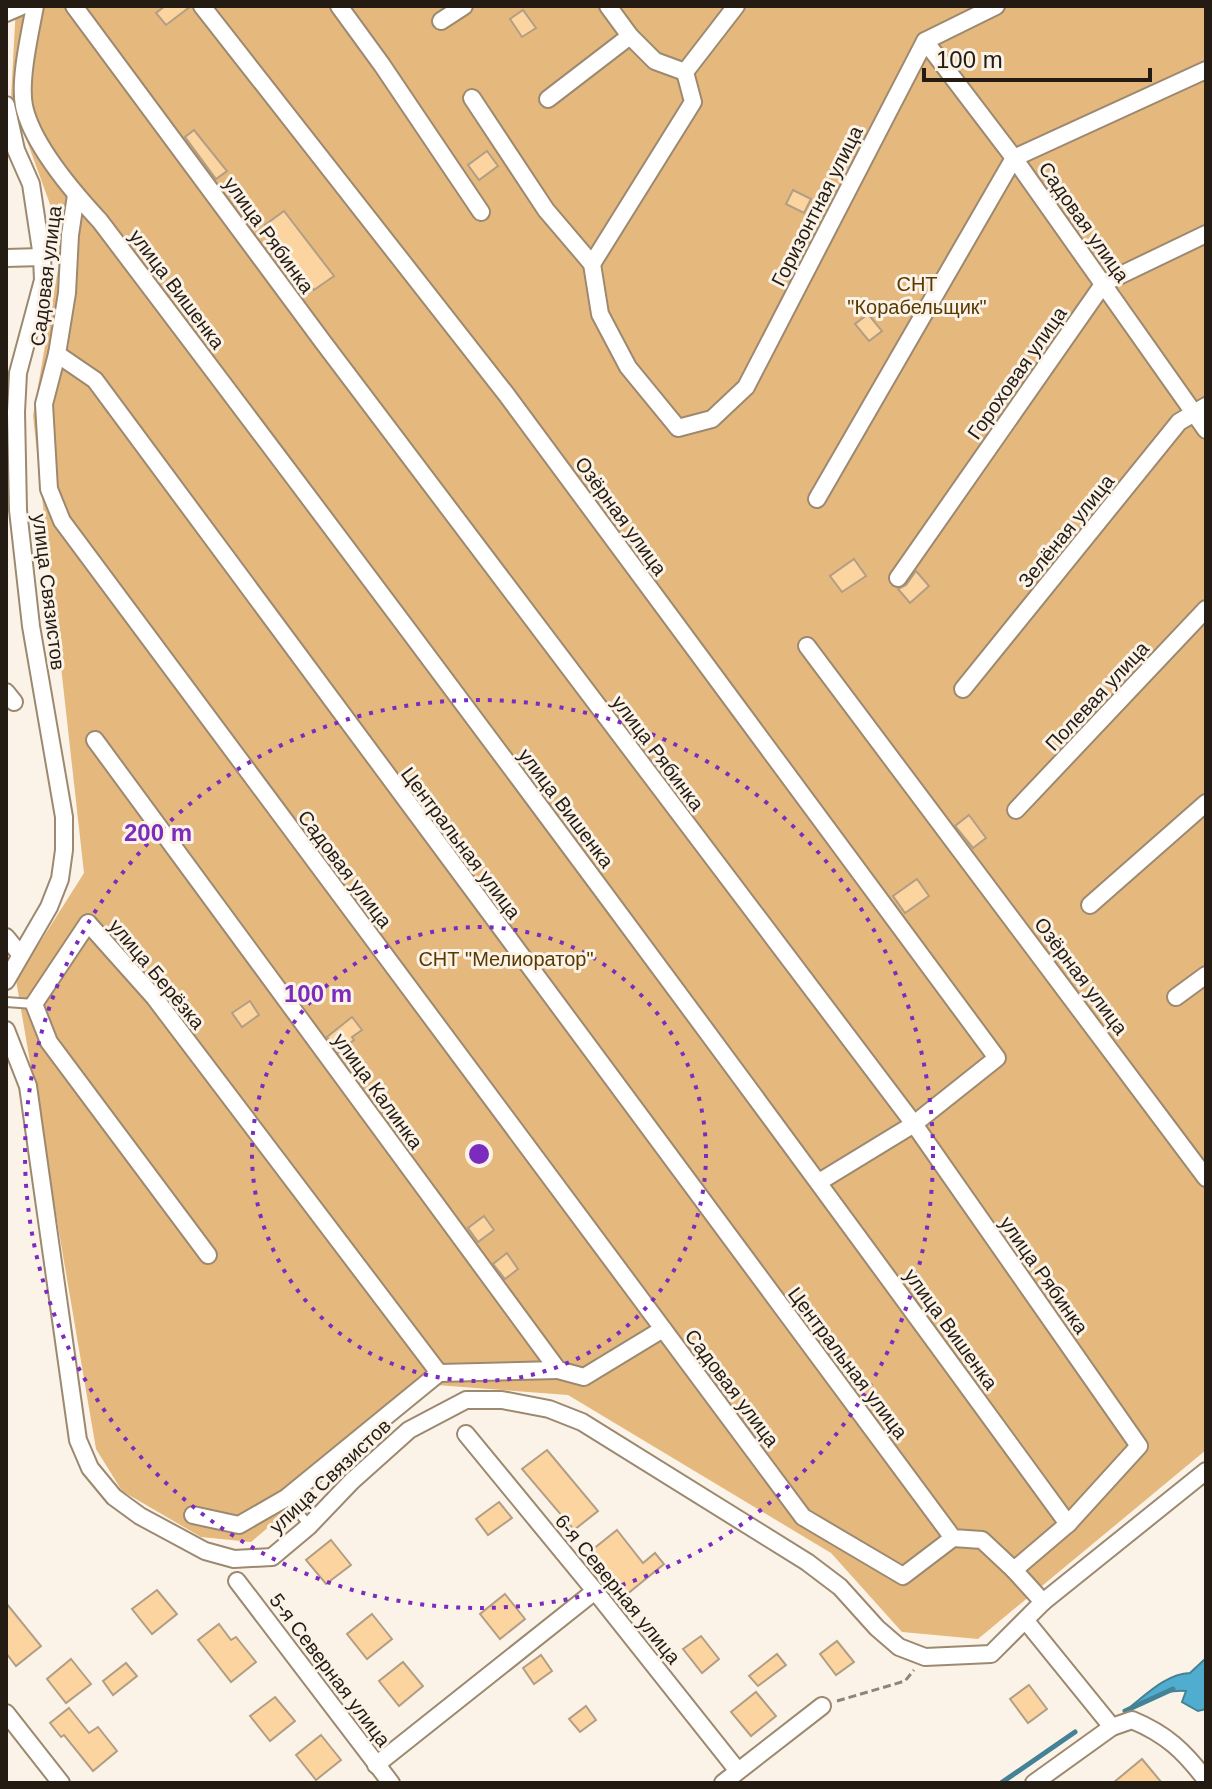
<svg xmlns="http://www.w3.org/2000/svg" width="1212" height="1789" font-family="Arial,sans-serif">
	<style>
		.green { fill: #e5b97e }
		.water { fill: #50add0; stroke: #438297; stroke-width: 2 }
		.lines { fill: none; stroke-linecap: round; stroke-linejoin: round }
		.stream { stroke: #438297; stroke-width: 5 }
		.building { fill: #fcd4a0; stroke: #b29e84; stroke-width: 2 }
		.lane-casing { stroke: #9d8970; stroke-width: 12 }
		.street-casing { stroke: #9d8970; stroke-width: 20 }
		.path { stroke: #8d847a; stroke-width: 3; stroke-dasharray: 8 4; stroke-linecap: butt }
		.lane { stroke: #fff; stroke-width: 8 }
		.street { stroke: #fff; stroke-width: 16 }
		.ring { fill: none; stroke: #7b2cbf; stroke-width: 4; stroke-dasharray: 4 8 }
		.labels { text-anchor: middle; dominant-baseline: central; stroke-width: 6; stroke-linejoin: round; paint-order: stroke }
		.street-label { font-size: 20px; fill: #241c13; stroke: #fcf3e8 }
		.park-label { font-size: 20px; fill: #593901; stroke: #fcf3e8 }
		.centre { fill: #7b2cbf; stroke: #fcf3e8; stroke-width: 4 }
		.ring-label { font-size: 24px; text-anchor: middle; font-weight: bold; fill: #7b2cbf; stroke: #fcf3e8; stroke-width: 6; stroke-linejoin: round; paint-order: stroke }
	</style>
	<rect width="100%" height="100%" fill="#fcf3e8"/>
	<polygon class="green" points="16,6 1206,6 1206,1450 978,1639 902,1632 831,1553 568,1395 436,1385 251,1542 201,1537 122,1491 96,1449 16,980 84,873 33,416 63,240 11,97"/>
	<path class="water" d="M1206,1658V1709L1198,1711L1182,1702L1186,1691C1162,1689 1146,1701 1125,1711C1145,1696 1165,1674 1190,1673Z"/>
	<g class="lines">
		<g class="stream">
			<polyline points="1125,1711 1173,1689"/>
			<polyline points="1001,1783 1075,1732"/>
		</g>
	</g>
	<g class="building">
		<polygon points="165,6 191,6 166,25 156,13"/>
		<polygon points="523,10 536,28 522,37 510,19"/>
		<polygon points="194,130 227,171 216,179 185,137"/>
		<polygon points="487,151 498,166 479,180 468,165"/>
		<polygon points="793,190 811,199 804,213 786,204"/>
		<polygon points="284,211 334,276 314,290 265,225"/>
		<polygon points="868,314 882,331 869,341 855,324"/>
		<polygon points="854,559 866,576 842,592 830,576"/>
		<polygon points="916,571 929,586 910,603 898,589 906,585"/>
		<polygon points="969,815 986,838 973,848 955,826"/>
		<polygon points="917,879 929,896 905,913 893,896"/>
		<polygon points="250,1001 259,1015 242,1027 232,1013"/>
		<polygon points="352,1017 362,1030 352,1037 354,1040 338,1052 327,1037"/>
		<polygon points="484,1216 494,1230 478,1242 468,1228"/>
		<polygon points="507,1253 518,1269 505,1279 493,1264"/>
		<polygon points="547,1450 598,1511 574,1530 522,1469"/>
		<polygon points="499,1502 512,1518 488,1535 476,1519"/>
		<polygon points="617,1530 643,1563 655,1553 664,1564 626,1595 592,1550"/>
		<polygon points="331,1540 351,1565 326,1584 306,1560"/>
		<polygon points="157,1590 177,1614 152,1634 132,1609"/>
		<polygon points="505,1594 525,1619 500,1639 480,1614"/>
		<polygon points="6,1603 41,1646 16,1666 6,1653"/>
		<polygon points="372,1614 392,1639 367,1659 347,1634"/>
		<polygon points="219,1624 231,1640 236,1637 256,1662 231,1682 198,1640"/>
		<polygon points="701,1636 719,1659 702,1673 683,1649"/>
		<polygon points="837,1641 854,1662 836,1675 820,1654"/>
		<polygon points="777,1654 786,1665 758,1686 749,1676"/>
		<polygon points="541,1655 552,1671 534,1684 523,1668"/>
		<polygon points="71,1659 91,1684 66,1703 47,1679"/>
		<polygon points="403,1662 423,1686 399,1706 379,1681"/>
		<polygon points="126,1663 137,1676 113,1695 103,1681"/>
		<polygon points="1029,1685 1047,1709 1028,1723 1010,1699"/>
		<polygon points="756,1692 776,1716 751,1736 731,1712"/>
		<polygon points="275,1697 295,1721 270,1741 250,1716"/>
		<polygon points="586,1706 596,1720 580,1732 569,1719"/>
		<polygon points="69,1708 89,1733 98,1727 117,1751 93,1771 64,1735 61,1737 50,1723"/>
		<polygon points="321,1735 341,1760 316,1780 296,1755"/>
		<polygon points="1142,1759 1162,1783 1113,1783"/>
	</g>
	<g class="lines">
		<g class="lane-casing">
			<g id="lane">
				<polyline points="6,1002 34,1004"/>
				<polyline points="286,1498 309,1525"/>
			</g>
		</g>
		<g class="street-casing">
			<g id="street">
				<path d="M35,6C30,33 19,80 24,106C32,144 74,193 100,221C427,652 749,1086 1068,1524L1014,1570L1043,1602"/>
				<polyline points="74,6 323,342 914,1124 1139,1446 1068,1524"/>
				<polyline points="202,6 506,394 997,1058 914,1124 819,1182"/>
				<polyline points="339,6 382,65 481,212"/>
				<polyline points="608,6 630,36 655,61 685,72"/>
				<polyline points="6,13 22,6"/>
				<polyline points="441,21 464,6"/>
				<polyline points="925,41 1014,158 1206,430"/>
				<polyline points="472,98 546,210 592,264 600,314 628,367 678,428 712,419 746,387 925,41 996,6"/>
				<polyline points="548,99 630,36"/>
				<polyline points="6,105 16,150 31,184 42,257 43,280 18,373 16,412 18,510 31,626 64,817 64,850 60,879 49,907 6,981"/>
				<polyline points="76,195 70,235 67,293 57,354 44,404 49,489 62,521 803,1517 903,1576 953,1538"/>
				<polyline points="6,258 42,257"/>
				<polyline points="592,264 693,102 685,72 736,6"/>
				<polyline points="57,354 95,380 953,1538 982,1540 1014,1570"/>
				<polyline points="817,499 1014,158 1206,70"/>
				<polyline points="898,578 1104,283 1206,234"/>
				<polyline points="807,646 1206,1178"/>
				<polyline points="963,689 1179,422 1206,406"/>
				<polyline points="6,692 14,702"/>
				<polyline points="95,740 558,1370 584,1377 663,1329"/>
				<polyline points="1016,810 1206,609"/>
				<polyline points="1090,905 1206,803"/>
				<polyline points="6,937 20,954"/>
				<polyline points="1176,997 1206,975"/>
				<polyline points="6,1030 28,1086 78,1440 90,1468 114,1497 140,1516 205,1551 234,1559 272,1557 309,1526 352,1481 409,1430 466,1400 502,1400 549,1409 582,1422 807,1562 840,1587 877,1628 899,1647 925,1657 991,1654 1043,1602 1206,1471"/>
				<polyline points="208,1255 49,1042 34,1004 88,923 154,997 439,1373 558,1370"/>
				<polyline points="466,1434 595,1591 738,1771"/>
				<polyline points="193,1515 239,1525 286,1498 439,1373"/>
				<polyline points="237,1581 391,1783"/>
				<polyline points="1026,1621 1112,1727"/>
				<polyline points="6,1713 61,1783"/>
				<polyline points="376,1765 595,1591"/>
				<polyline points="723,1783 822,1706"/>
				<path d="M1034,1783L1112,1727L1132,1720C1166,1734 1184,1751 1206,1780"/>
			</g>
		</g>
		<polyline class="path" points="837,1701 905,1681 914,1670"/>
		<use href="#lane" class="lane"/>
		<use href="#street" class="street"/>
	</g>
	<g class="ring">
		<circle cx="479" cy="1154" r="227"/>
		<circle cx="479" cy="1154" r="454"/>
	</g>
	<g class="labels">
		<g class="street-label">
			<text transform="translate(817 206) rotate(-63)">Горизонтная улица</text>
			<text transform="translate(1084 222) rotate(55)">Садовая улица</text>
			<text transform="translate(269 235) rotate(54)">улица Рябинка</text>
			<text transform="translate(46 276) rotate(-83)">Садовая улица</text>
			<text transform="translate(177 289) rotate(53)">улица Вишенка</text>
			<text transform="translate(1017 373) rotate(-55)">Гороховая улица</text>
			<text transform="translate(621 516) rotate(54)">Озёрная улица</text>
			<text transform="translate(1066 531) rotate(-51)">Зелёная улица</text>
			<text transform="translate(49 592) rotate(83)">улица Связистов</text>
			<text transform="translate(1097 696) rotate(-47)">Полевая улица</text>
			<text transform="translate(658 753) rotate(53)">улица Рябинка</text>
			<text transform="translate(566 808) rotate(53)">улица Вишенка</text>
			<text transform="translate(461 843) rotate(53)">Центральная улица</text>
			<text transform="translate(345 869) rotate(53)">Садовая улица</text>
			<text transform="translate(157 974) rotate(50)">улица Берёзка</text>
			<text transform="translate(1081 976) rotate(53)">Озёрная улица</text>
			<text transform="translate(378 1091) rotate(54)">улица Калинка</text>
			<text transform="translate(1044 1275) rotate(55)">улица Рябинка</text>
			<text transform="translate(951 1329) rotate(54)">улица Вишенка</text>
			<text transform="translate(848 1363) rotate(53)">Центральная улица</text>
			<text transform="translate(732 1388) rotate(53)">Садовая улица</text>
			<text transform="translate(330 1476) rotate(-43)">улица Связистов</text>
			<text transform="translate(618 1589) rotate(51)">6-я Северная улица</text>
			<text transform="translate(330 1670) rotate(53)">5-я Северная улица</text>
		</g>
		<g class="park-label">
			<text x="917" y="284">СНТ<tspan x="917" dy="23">"Корабельщик"</tspan></text>
			<text x="506" y="959">СНТ "Мелиоратор"</text>
		</g>
	</g>
	<circle cx="479" cy="1154" r="12" class="centre"/>
	<g class="ring-label">
		<text x="158" y="841">200 m</text>
		<text x="318" y="1002">100 m</text>
	</g>
	<rect width="1212" height="1789" fill="none" stroke="#241c13" stroke-width="16"/>
	<path d="M924 68v12h226v-12" fill="none" stroke="#241c13" stroke-width="4"/>
	<text x="936" y="68" font-size="24" fill="#241c13" stroke="#fcf3e8" stroke-width="6" paint-order="stroke">100 m</text>
</svg>
